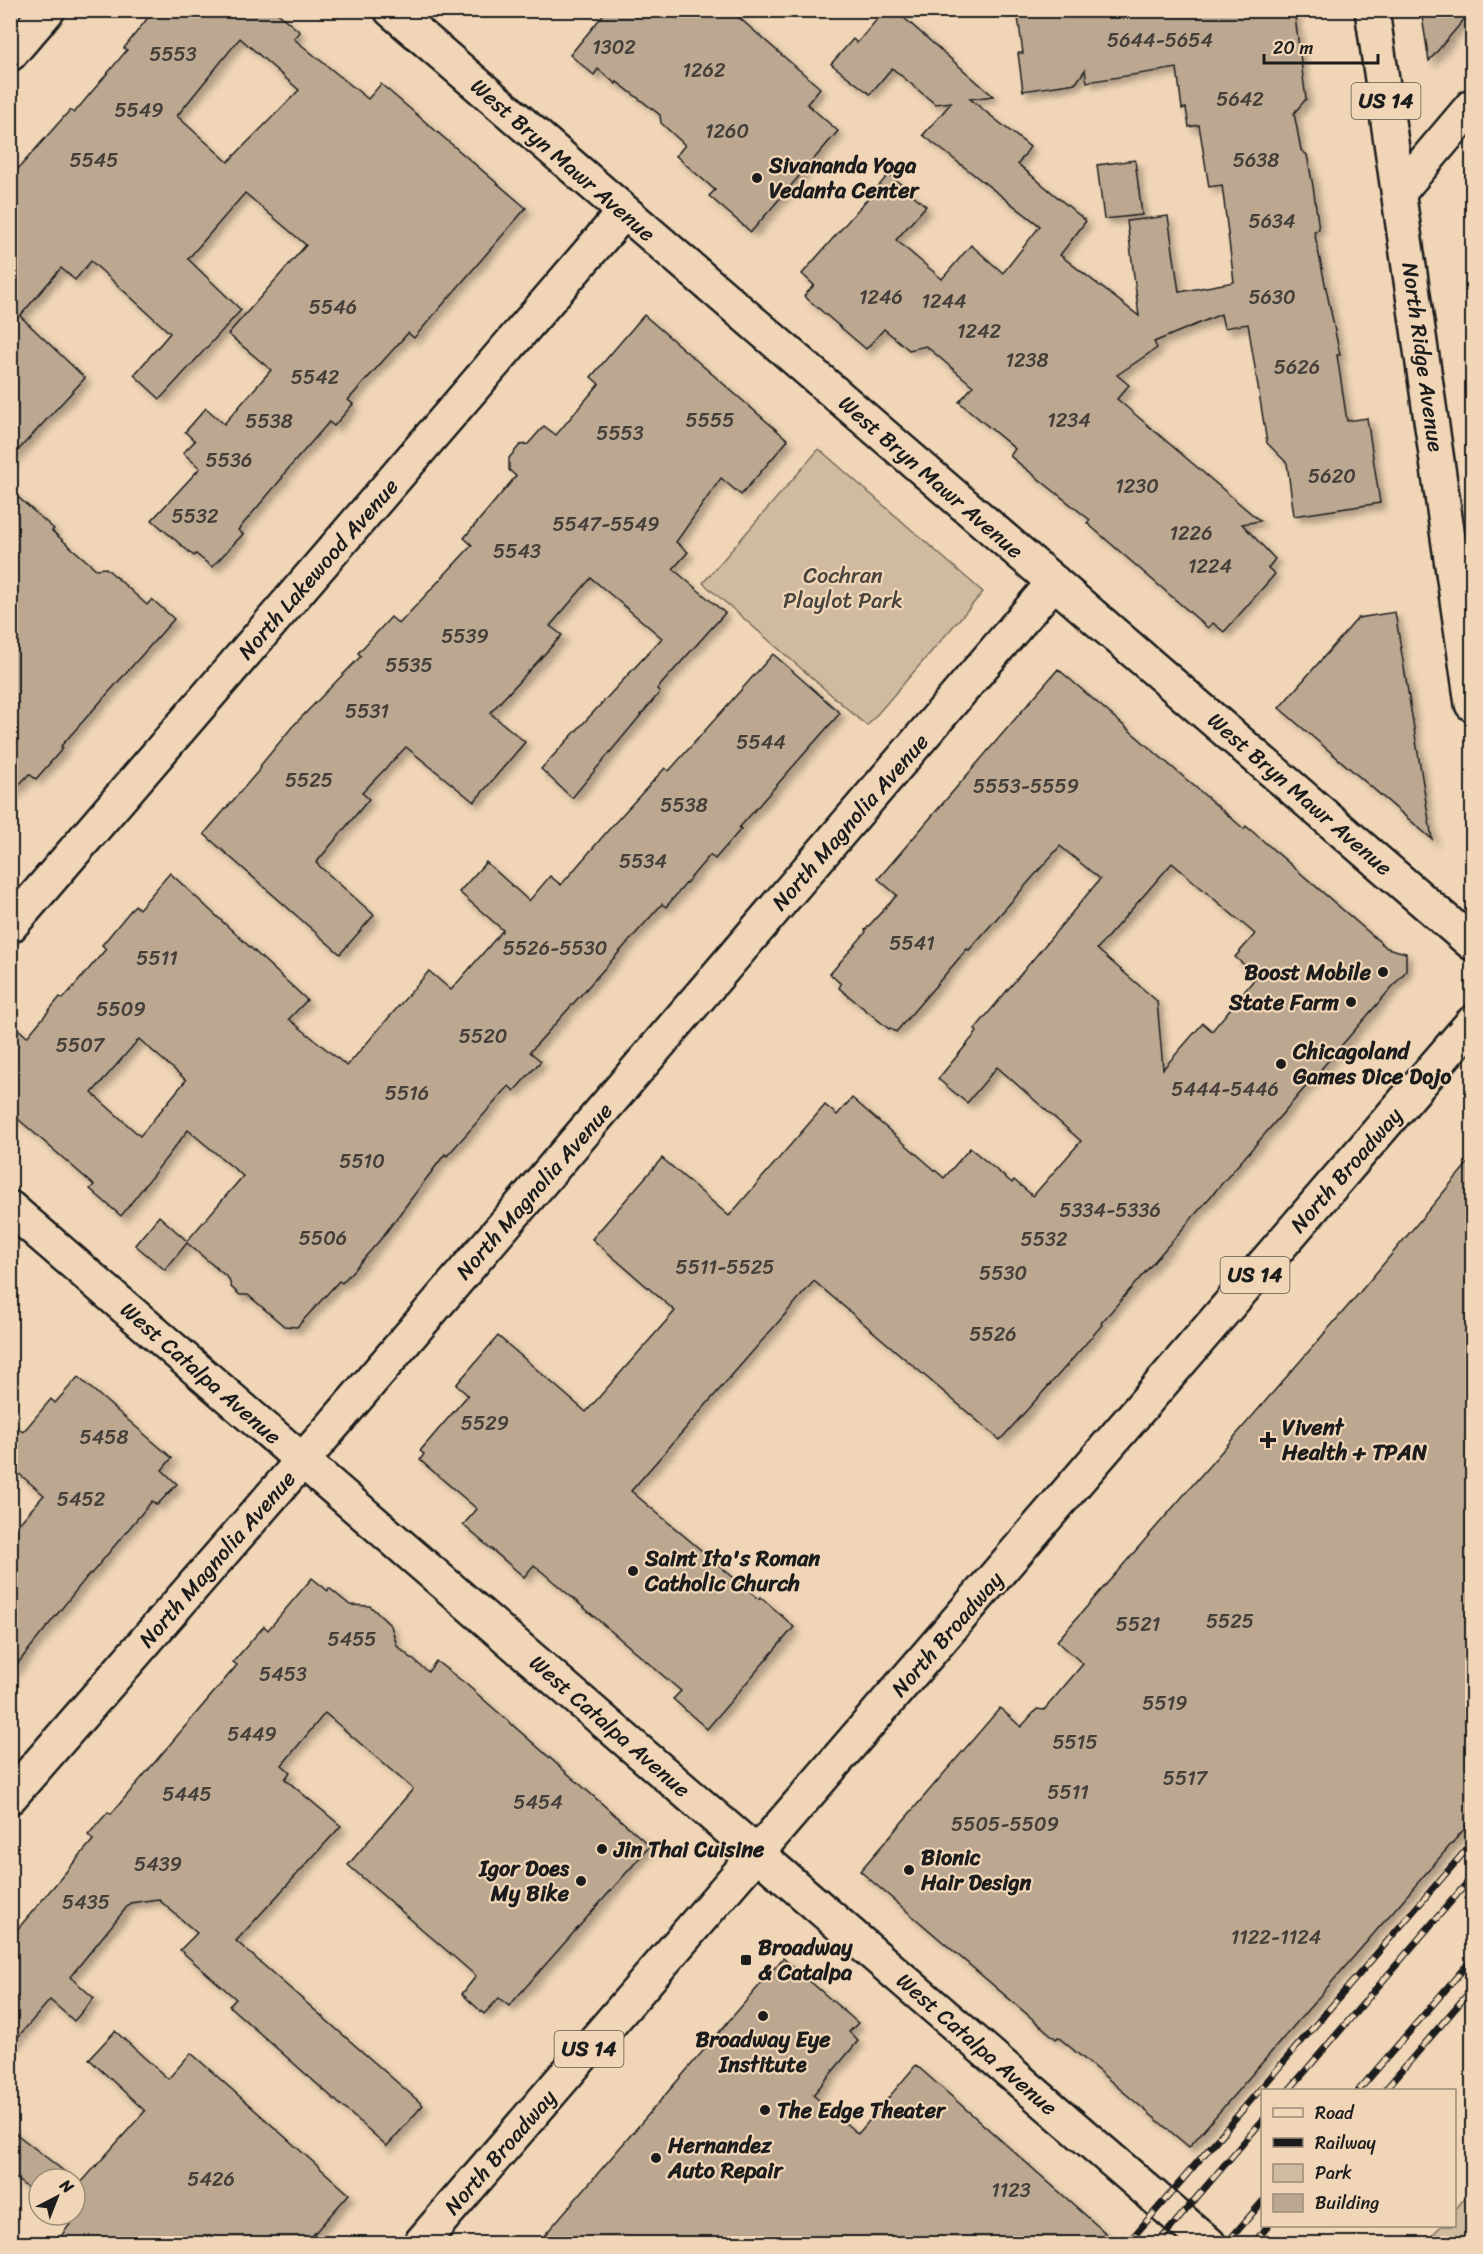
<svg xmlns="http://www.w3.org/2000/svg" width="1483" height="2254" font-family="Sriracha,sans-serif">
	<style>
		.green { fill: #d1bba0; stroke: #766c5e; stroke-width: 1.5 }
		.building { fill: #bca891; stroke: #1c1c1c; stroke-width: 1.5; fill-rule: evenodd; filter: url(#shadow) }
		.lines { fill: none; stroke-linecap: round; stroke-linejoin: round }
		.minor-casing { stroke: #1c1c1c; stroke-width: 38 }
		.major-casing { stroke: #1c1c1c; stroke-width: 38 }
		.minor { stroke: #f0d6b7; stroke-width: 33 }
		.major { stroke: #f0d6b7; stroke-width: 33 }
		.rail-casing { stroke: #1c1c1c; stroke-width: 7 }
		.rail { stroke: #f0d6b7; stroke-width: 4.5; stroke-dasharray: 14; stroke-linecap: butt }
		.poi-dot { fill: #1c1c1c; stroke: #f0d6b7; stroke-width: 2 }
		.labels { text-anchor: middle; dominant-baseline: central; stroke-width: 4.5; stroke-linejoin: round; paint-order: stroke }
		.number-label { font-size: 20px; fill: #443f39 }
		.shield { fill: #f0d6b7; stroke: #5c544a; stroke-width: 1.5 }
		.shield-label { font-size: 21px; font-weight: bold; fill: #1c1c1c }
		.street-label { font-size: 22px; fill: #1c1c1c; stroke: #f0d6b7 }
		.poi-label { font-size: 22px; font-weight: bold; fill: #1c1c1c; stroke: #f0d6b7; text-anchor: start }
		.park-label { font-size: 22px; fill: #49443d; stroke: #f0d6b7 }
	</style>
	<defs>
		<filter id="shadow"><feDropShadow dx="5.5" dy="5.5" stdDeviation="3" flood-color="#0004"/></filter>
	</defs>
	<rect width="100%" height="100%" fill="#f0d6b7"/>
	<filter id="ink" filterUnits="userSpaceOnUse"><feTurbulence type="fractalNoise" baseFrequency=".0167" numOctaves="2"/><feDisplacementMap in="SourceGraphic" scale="12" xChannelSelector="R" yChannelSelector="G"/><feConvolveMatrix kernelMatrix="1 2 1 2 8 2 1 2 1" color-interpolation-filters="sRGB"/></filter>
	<g filter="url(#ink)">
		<g class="green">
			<polygon points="819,449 983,592 867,726 703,583"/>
			<polygon points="1472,2189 1472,2243 1425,2243 1441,2226 1454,2226 1455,2210"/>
		</g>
		<g class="building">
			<path d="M154,10H274L300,32L294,39L368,99L381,84L526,208L414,338L408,333L348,400L353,404L334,426L329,422L282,476L283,477L238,530L243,534L212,567L196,554L194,556L152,520L200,468L183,453L195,441L185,432L206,408L224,424L271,370L228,334L306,245L245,193L188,259L241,310L160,399L134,375L170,333L91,261L75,280L61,268L20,316L85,378L10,459V178L70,110L74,113L127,50L124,48ZM240,38L299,90L228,162L177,116Z"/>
			<polygon points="607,10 730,10 820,88 807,104 838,131 751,232 709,196 715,190 676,156 685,145 661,123 660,115 617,82 616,84 598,69 594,75 570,55"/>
			<polygon points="885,10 895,10 993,96 970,99 1030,147 1018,164 1086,221 1060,255 1139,316 1127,221 1168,216 1179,292 1234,282 1222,185 1209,187 1199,125 1189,127 1186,108 1182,109 1177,68 1087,82 1085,70 1076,83 1023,91 1018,53 1023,53 1017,10 1294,10 1306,99 1294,113 1301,150 1307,155 1313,186 1319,230 1314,231 1340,355 1337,355 1347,421 1367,418 1380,503 1294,516 1287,463 1267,443 1248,324 1224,328 1221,314 1154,342 1157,348 1117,375 1129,385 1117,399 1260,521 1242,524 1275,559 1268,568 1275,574 1224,632 1213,623 1208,628 1087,523 1090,520 1010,456 1015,449 959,402 973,386 926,346 909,350 884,329 866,349 804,296 814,285 802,274 889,174 926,206 896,240 942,279 971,245 1003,273 1040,226 923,135 952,102 935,104 892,68 870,94 831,64 853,39 857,43"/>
			<polygon points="1421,10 1472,10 1429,61"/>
			<polygon points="1135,160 1142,215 1104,219 1097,165"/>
			<polygon points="644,315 788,440 741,495 721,478 676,542 688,552 673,569 725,613 657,689 660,692 572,798 541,769 662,638 591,578 550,626 562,635 490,713 525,742 474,802 406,747 362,793 369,799 316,863 374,915 340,954 204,834 261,768 260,766 292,727 361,656 358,653 391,617 399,624 472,545 464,538 516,476 509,470 509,458 520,445 528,444 544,426 556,435 599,384 591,377"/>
			<polygon points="10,490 54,529 52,531 96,569 106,568 147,605 152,599 174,619 61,746 63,748 36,779 29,774 10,795"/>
			<polygon points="1395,612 1432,839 1279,708 1358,618"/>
			<path d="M773,654L840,713L739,828L741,829L715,859L710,855L666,907L662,904L530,1052L541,1061L514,1091L509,1086L447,1156L445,1154L380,1240L342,1283L339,1281L297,1327L284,1326L248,1295H240L231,1287L229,1279L187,1243L165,1270L135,1245L159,1216L187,1241L243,1176L188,1130L121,1216L90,1189L94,1185L10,1112V1022L27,1037L60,997L63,999L106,949L102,945L135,905L139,909L170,873L307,1000L289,1019L347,1066L429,971L451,990L503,930L459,892L486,862L529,901L550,876L561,885L611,827L665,768L669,771ZM139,1039L186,1080L140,1136L92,1093Z"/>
			<path d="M1058,669L1244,829L1246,826L1387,948L1406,953V971L1101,1323L1102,1325L1069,1363L1000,1440L814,1281L631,1491L759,1599L761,1597L794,1627L707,1729L673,1699L681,1691L534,1565L524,1577L463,1525L477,1509L420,1460L424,1454L420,1451L468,1395L456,1385L498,1336L586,1412L675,1311L592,1239L662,1158L729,1216L825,1105L837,1115L852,1098L944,1178L970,1148L1012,1183L1014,1180L1033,1196L1081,1141L997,1067L967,1103L938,1079L977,1032L975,1029L1100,879L1060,846L969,950L967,949L896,1032L890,1028L889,1029L839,988L841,984L830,974L866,932L865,930L897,895L878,879ZM1172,863L1255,934L1235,957L1257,976L1212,1031L1203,1023L1163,1069L1157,1001L1097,949Z"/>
			<polygon points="1473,1157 1473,1819 1189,2147 1058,2037 1056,2039 860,1871 1000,1708 1021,1727 1037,1709 1044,1710 1083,1664 1057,1641 1355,1298"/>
			<polygon points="78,1377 172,1458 162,1470 177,1484 157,1505 152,1501 91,1574 90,1573 10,1673 10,1534 44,1495 10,1466 10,1422 23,1432 51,1399 55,1403"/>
			<polygon points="312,1578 328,1591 329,1588 350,1605 370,1606 391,1626 397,1646 428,1672 436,1661 466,1684 650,1846 509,2006 499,1998 484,2014 462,1994 476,1976 348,1865 413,1789 325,1713 282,1765 290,1772 285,1779 341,1826 236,1941 423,2105 387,2146 229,2006 236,1999 180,1950 197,1933 158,1899 130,1903 70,1977 94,1998 74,2021 50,2000 10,2046 10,1938 93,1840 88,1835 108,1812 111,1814 237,1665 233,1662 264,1626 268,1630"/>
			<polygon points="783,1958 858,2023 849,2032 858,2041 813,2095 858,2134 916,2065 1118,2244 537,2244"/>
			<polygon points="115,2031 168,2079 191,2053 349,2194 305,2244 55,2244 71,2223 61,2215 75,2215 75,2180 80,2184 145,2111 89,2059"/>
			<polygon points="10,2129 74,2179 39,2179 39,2197 10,2174"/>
		</g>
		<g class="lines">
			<g class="minor-casing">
				<g id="minor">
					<polyline points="391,10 1472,943"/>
					<polyline points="10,54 48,10"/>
					<polyline points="1400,191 1472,106"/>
					<polyline points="10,926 624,212"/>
					<polyline points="10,1208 1209,2244"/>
					<polyline points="10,1797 335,1423 1054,582"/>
				</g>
			</g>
			<g class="major-casing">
				<g id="major">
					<polyline points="1372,10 1472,704"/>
					<polyline points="420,2244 1472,1023"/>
				</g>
			</g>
			<use href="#minor" class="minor"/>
			<use href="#major" class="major"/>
			<g class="rail-casing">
				<g id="rail">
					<polyline points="1289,2090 1472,1877"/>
					<polyline points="1359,2090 1472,1959"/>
					<polyline points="1385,2090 1472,1989"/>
					<polyline points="1127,2244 1472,1843"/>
					<polyline points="1157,2244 1262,2121"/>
					<polyline points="1226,2244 1262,2202"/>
					<polyline points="1253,2244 1268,2226"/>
				</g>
			</g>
			<use href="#rail" class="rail"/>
		</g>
	</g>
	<g class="poi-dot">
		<circle cx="757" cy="178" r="6"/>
		<circle cx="1383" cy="972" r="6"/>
		<circle cx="1351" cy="1002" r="6"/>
		<circle cx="1281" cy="1064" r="6"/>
		<path d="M1265 1431h6v6h6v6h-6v6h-6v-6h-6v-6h6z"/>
		<circle cx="633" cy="1571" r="6"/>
		<circle cx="602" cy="1849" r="6"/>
		<circle cx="909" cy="1870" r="6"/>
		<circle cx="581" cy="1881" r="6"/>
		<rect x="740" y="1954" width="12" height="12" rx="3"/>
		<circle cx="763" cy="2016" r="6"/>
		<circle cx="765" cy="2110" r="6"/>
		<circle cx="656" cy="2158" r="6"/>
	</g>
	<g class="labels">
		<g class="number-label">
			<text x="1160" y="40">5644-5654</text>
			<text x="614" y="47">1302</text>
			<text x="173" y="54">5553</text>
			<text x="704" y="70">1262</text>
			<text x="1240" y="99">5642</text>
			<text x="139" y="110">5549</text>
			<text x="727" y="131">1260</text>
			<text x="94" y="160">5545</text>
			<text x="1256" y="160">5638</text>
			<text x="1272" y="221">5634</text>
			<text x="881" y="297">1246</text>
			<text x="1272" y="297">5630</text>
			<text x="944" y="301">1244</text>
			<text x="333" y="307">5546</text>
			<text x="979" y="331">1242</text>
			<text x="1027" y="360">1238</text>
			<text x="1297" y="367">5626</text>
			<text x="315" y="377">5542</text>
			<text x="710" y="420">5555</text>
			<text x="1069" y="420">1234</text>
			<text x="269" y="421">5538</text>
			<text x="620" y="433">5553</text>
			<text x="229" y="460">5536</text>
			<text x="1332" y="476">5620</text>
			<text x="1137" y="486">1230</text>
			<text x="195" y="516">5532</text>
			<text x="606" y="524">5547-5549</text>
			<text x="1191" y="533">1226</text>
			<text x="517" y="551">5543</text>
			<text x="1210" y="566">1224</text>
			<text x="465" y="636">5539</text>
			<text x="409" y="665">5535</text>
			<text x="367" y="711">5531</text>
			<text x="761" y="742">5544</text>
			<text x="309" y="780">5525</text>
			<text x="1026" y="786">5553-5559</text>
			<text x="684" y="805">5538</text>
			<text x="643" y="861">5534</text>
			<text x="912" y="943">5541</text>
			<text x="555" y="948">5526-5530</text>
			<text x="157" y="958">5511</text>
			<text x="121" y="1009">5509</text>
			<text x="483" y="1036">5520</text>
			<text x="80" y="1045">5507</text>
			<text x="1225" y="1089">5444-5446</text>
			<text x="407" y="1093">5516</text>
			<text x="362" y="1161">5510</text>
			<text x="1110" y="1210">5334-5336</text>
			<text x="323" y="1238">5506</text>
			<text x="1044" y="1239">5532</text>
			<text x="725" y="1267">5511-5525</text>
			<text x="1003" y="1273">5530</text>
			<text x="993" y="1334">5526</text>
			<text x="485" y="1423">5529</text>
			<text x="104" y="1437">5458</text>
			<text x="81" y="1499">5452</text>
			<text x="1230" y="1621">5525</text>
			<text x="1138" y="1624">5521</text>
			<text x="352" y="1639">5455</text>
			<text x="283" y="1674">5453</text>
			<text x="1165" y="1703">5519</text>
			<text x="252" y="1734">5449</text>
			<text x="1075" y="1742">5515</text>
			<text x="1185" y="1778">5517</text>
			<text x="1068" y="1792">5511</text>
			<text x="187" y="1794">5445</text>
			<text x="538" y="1802">5454</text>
			<text x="1005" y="1824">5505-5509</text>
			<text x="158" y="1864">5439</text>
			<text x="86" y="1902">5435</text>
			<text x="1276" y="1937">1122-1124</text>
			<text x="211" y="2179">5426</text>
			<text x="1011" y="2190">1123</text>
		</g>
		<g class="shield">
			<rect x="1351.5" y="83" width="69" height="36" rx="4.5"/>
			<rect x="1220.5" y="1257" width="69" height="36" rx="4.5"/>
			<rect x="554.5" y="2031" width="69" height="36" rx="4.5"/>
		</g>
		<g class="shield-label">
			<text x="1386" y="101">US 14</text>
			<text x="1255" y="1275">US 14</text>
			<text x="589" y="2049">US 14</text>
		</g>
		<g class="street-label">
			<text transform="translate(563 160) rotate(41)">West Bryn Mawr Avenue</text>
			<text transform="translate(1423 357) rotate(82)">North Ridge Avenue</text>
			<text transform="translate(931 477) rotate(41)">West Bryn Mawr Avenue</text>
			<text transform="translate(318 569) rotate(-49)">North Lakewood Avenue</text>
			<text transform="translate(1300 794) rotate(41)">West Bryn Mawr Avenue</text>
			<text transform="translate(850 822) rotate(-49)">North Magnolia Avenue</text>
			<text transform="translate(1346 1170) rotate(-49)">North Broadway</text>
			<text transform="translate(534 1191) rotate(-49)">North Magnolia Avenue</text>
			<text transform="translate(201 1373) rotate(41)">West Catalpa Avenue</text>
			<text transform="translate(217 1559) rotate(-49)">North Magnolia Avenue</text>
			<text transform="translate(947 1634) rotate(-49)">North Broadway</text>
			<text transform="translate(610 1726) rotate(41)">West Catalpa Avenue</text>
			<text transform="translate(977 2044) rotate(41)">West Catalpa Avenue</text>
			<text transform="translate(500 2152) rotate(-49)">North Broadway</text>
		</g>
		<g class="poi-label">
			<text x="769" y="165">Sivananda Yoga<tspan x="769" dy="25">Vedanta Center</tspan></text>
			<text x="1371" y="972" text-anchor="end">Boost Mobile</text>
			<text x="1339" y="1002" text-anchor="end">State Farm</text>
			<text x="1293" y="1051">Chicagoland<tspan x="1293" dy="25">Games Dice Dojo</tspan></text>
			<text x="1282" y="1427">Vivent<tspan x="1282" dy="25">Health + TPAN</tspan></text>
			<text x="645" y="1558">Saint Ita's Roman<tspan x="645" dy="25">Catholic Church</tspan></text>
			<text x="614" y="1849">Jin Thai Cuisine</text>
			<text x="921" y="1857">Bionic<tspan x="921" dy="25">Hair Design</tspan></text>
			<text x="569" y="1868" text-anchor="end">Igor Does<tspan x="569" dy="25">My Bike</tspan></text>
			<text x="758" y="1947">Broadway<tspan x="758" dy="25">&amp; Catalpa</tspan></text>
			<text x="763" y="2039" text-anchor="middle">Broadway Eye<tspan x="763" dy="25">Institute</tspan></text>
			<text x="777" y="2110">The Edge Theater</text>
			<text x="668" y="2145">Hernandez<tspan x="668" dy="25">Auto Repair</tspan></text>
		</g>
		<g class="park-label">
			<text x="843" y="575">Cochran<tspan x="843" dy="25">Playlot Park</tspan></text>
		</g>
	</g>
	<rect width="1483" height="2254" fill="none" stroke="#f0d6b7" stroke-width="36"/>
	<rect x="18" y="18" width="1447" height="2218" fill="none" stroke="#1c1c1c" stroke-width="2" filter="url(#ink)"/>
	<rect x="1261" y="2089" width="195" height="138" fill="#f0d6b7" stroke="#9b8c79" stroke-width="1.5"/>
	<rect x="1273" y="2108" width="30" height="9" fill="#f0d6b7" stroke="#9b8c79" stroke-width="1.5"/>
	<text x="1315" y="2119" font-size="18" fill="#1c1c1c">Road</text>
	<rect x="1273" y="2138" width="30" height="9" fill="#1c1c1c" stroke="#9b8c79" stroke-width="1.5"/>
	<text x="1315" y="2149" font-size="18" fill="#1c1c1c">Railway</text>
	<rect x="1273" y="2164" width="30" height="18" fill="#d1bba0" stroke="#9b8c79" stroke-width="1.5"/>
	<text x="1315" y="2179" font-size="18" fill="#1c1c1c">Park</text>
	<rect x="1273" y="2194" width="30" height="18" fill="#bca891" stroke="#9b8c79" stroke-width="1.5"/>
	<text x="1315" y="2209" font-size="18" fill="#1c1c1c">Building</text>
	<g transform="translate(57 2197) rotate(42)"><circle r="28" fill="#f0d6b7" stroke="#9b8c79" stroke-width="1.5"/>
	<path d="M0-4.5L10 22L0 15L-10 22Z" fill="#1c1c1c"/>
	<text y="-9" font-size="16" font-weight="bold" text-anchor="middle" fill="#1c1c1c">N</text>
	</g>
	<path d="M1264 54v9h114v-9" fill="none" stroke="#1c1c1c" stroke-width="3"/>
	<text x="1273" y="54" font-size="18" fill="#1c1c1c" stroke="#f0d6b7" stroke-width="4.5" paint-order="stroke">20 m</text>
</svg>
